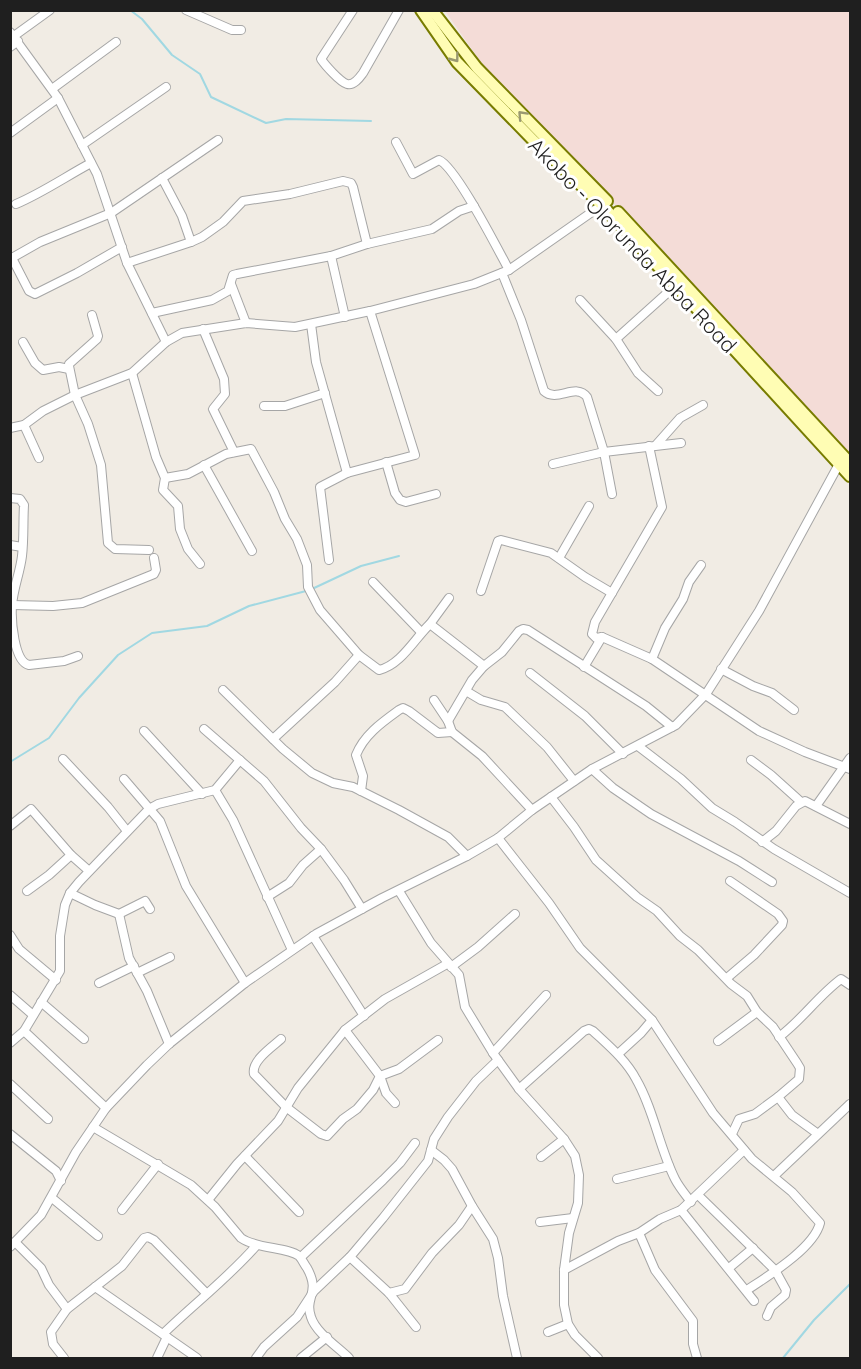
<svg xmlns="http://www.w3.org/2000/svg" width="861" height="1369" font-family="Quicksand,sans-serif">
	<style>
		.military { fill: #f4dcd7 }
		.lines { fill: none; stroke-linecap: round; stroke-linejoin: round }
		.stream { stroke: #a1d8e2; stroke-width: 2 }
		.minor-casing { stroke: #a6a6a6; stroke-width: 10 }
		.secondary-casing { stroke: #787c00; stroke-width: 14 }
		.minor { stroke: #fff; stroke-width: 8 }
		.secondary { stroke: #fffdb4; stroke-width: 10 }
		.oneway { stroke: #9a9971 }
		.labels { text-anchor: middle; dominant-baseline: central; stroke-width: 6; stroke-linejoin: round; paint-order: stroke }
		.street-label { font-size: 21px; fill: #1f1f1f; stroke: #fff }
	</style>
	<rect width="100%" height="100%" fill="#f1ece4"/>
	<polygon class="military" points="445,11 850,11 850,454 607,196 492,78"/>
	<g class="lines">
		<g class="stream">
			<polyline points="130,10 142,19 172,55 200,74 211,97 266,123 286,119 371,121"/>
			<polyline points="312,589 361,566 399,556"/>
			<polyline points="10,762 49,738 79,698 118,655 152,633 207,626 249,606 306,591"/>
			<polyline points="783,1358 814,1320 850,1284"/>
		</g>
		<g class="minor-casing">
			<g id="minor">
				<polyline points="186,10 232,30 241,30"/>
				<path d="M353,10L321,59C325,65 340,82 347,84C354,86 360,77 363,73L399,10"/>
				<polyline points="10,32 58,98 97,174 127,263 166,342"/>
				<polyline points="14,36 50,10"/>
				<polyline points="10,47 18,41"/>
				<polyline points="52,89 116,42"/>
				<polyline points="10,133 58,98"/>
				<path d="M396,142L413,174L439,160C456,167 498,250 509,270"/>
				<polyline points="82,145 166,87"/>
				<polyline points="162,178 182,216 191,242"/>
				<path d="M16,204C42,193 65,177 91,163"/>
				<polyline points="331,256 345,317"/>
				<polyline points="12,258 29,291 35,294 77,273 122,247"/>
				<polyline points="10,259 40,242 111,213 218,140"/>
				<polyline points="127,263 191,242 202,237 223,222 243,201 290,194 343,181 351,183 353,187 367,244"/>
				<path d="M502,273L521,320L544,391C557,403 576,382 587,397L604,452L612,494"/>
				<polyline points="231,284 246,323"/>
				<polyline points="580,300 616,339 638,373 658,391"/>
				<polyline points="152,313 212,300 228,291 233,275 237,274 331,256 367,244 432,229 459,211 474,206"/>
				<polyline points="92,315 98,336 97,339 69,364 69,366 75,395 88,424 101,465 108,543 115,549 149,550"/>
				<polyline points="311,324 316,362 347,473"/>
				<polyline points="203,329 224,379 225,394 213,409 234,452"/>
				<polyline points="616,339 675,286"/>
				<polyline points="23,342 35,363 43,370 59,367 69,369"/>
				<polyline points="132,373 156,457 165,478 163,490 178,506 180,529 188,549 200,564"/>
				<polyline points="264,406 285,406 325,393"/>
				<polyline points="24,425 39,458"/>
				<polyline points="10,428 24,425 43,411 75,395 132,373 166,342 182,333 246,323 295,327 370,311 474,284 509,270 602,205"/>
				<polyline points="656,445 680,418 703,405"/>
				<polyline points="649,446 662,507 595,622 592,634 596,638 602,637 652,659 759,731 805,752 850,769"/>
				<polyline points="386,462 395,493 400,500 406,502 436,494"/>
				<polyline points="553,464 604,452 681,443"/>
				<polyline points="204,465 252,551"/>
				<path d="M165,478L188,474L226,454L251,449L274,492L285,519L297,539L307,565L308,587L320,610L359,655L379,670C401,665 415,638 430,624L484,666L472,680L448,721"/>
				<path d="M10,498L20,499L24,505C23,522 24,539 22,556C20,573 13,589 12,606C11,620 14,662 29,665L64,661L78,656"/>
				<polyline points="10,545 22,547"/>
				<polyline points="559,558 589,506"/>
				<polyline points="329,560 320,487 347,473 415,455 370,311"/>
				<polyline points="373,582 421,632"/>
				<polyline points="481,591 498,541 501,540 551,553 585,577 612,593"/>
				<polyline points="12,605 53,606 82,603 154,574 156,570 154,558"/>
				<polyline points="430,624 449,598"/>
				<polyline points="652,659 665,628 683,599 689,582 701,565"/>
				<polyline points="484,666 502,652 519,631 523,629 528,630 646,706 672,727"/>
				<polyline points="584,667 602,637"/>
				<polyline points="721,669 753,686 772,693 794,710"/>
				<polyline points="530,673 585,716 623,754"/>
				<polyline points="223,690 283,749 312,773 333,783 353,787 399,810 448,837 467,856"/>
				<polyline points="466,691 481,700 505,707 547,747 574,781"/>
				<polyline points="434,700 448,721 452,732 482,756 532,810"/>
				<polyline points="204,729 264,781 301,828 321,849 344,880 362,909"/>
				<polyline points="144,731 202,794"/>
				<polyline points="273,739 335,682 359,655"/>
				<polyline points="638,746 681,779 712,808 735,822 774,849 850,893"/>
				<polyline points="63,759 108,807 127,831"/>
				<polyline points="751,760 771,775 801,802"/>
				<polyline points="592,769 613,788 651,814 739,861 772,882"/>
				<polyline points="124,779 160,821 186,886 245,983"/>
				<polyline points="215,790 233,820 292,950"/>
				<path d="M361,791L363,776L356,755C364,735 381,723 399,710L403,708L409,711L438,733L452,732"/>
				<polyline points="551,797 574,827 596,860 637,897 657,911 680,936 698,950 731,984 747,996 757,1012 773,1027 797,1063 800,1068 799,1079 778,1097 792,1115 818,1134"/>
				<polyline points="816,806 850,758"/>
				<polyline points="10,826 31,809 71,855 88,870"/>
				<path d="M498,838L549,903L580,948L652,1020L713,1113L752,1159L792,1192L820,1223C814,1248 768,1276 747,1290"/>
				<polyline points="762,842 776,831 796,806 805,801 850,824"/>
				<polyline points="27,891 49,875 71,855"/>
				<polyline points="399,891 431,943 459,975 465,1007 493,1053 519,1089 564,1139 575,1156 579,1175 578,1203 569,1233 564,1270 564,1305 568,1324 575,1335 598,1358"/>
				<polyline points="70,893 95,905 119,914 145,901 150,909"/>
				<polyline points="267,897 289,883 303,865 321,849"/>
				<polyline points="119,914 129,958 147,991 169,1044"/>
				<polyline points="10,935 19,949 56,980"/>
				<polyline points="313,936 364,1016"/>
				<polyline points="451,967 478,947 515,914"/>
				<polyline points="137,973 170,957"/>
				<polyline points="727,978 754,955 782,925 783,921 778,914 730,881"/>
				<polyline points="99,983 134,966"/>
				<polyline points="10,995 33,1015"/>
				<polyline points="41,1002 84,1039"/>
				<polyline points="345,1030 380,1076 386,1093 395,1103"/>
				<polyline points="24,1031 106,1108"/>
				<path d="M779,1037C802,1020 818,996 841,979L850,985"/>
				<path d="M281,1039C272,1047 251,1061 254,1074L286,1107L321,1134L327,1136L343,1119L357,1109L373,1090L380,1076L399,1069L438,1040"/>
				<polyline points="718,1041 757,1012"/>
				<polyline points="10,1043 24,1031 60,971 60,936 65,905 70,893 79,882 149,809 158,804 215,790 240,760"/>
				<polyline points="493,1053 546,995"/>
				<polyline points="618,1054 641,1033 652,1020"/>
				<polyline points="10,1084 48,1119"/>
				<path d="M519,1089L584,1031L589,1029L593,1031C609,1046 626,1060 636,1079C654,1110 659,1147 675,1179C679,1187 685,1194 691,1202"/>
				<path d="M93,1127L191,1185L215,1207L241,1238C257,1249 288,1247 299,1256C302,1259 304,1264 307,1268C321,1293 304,1297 311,1317C316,1333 338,1347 349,1358"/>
				<polyline points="10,1134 56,1171 61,1181"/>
				<polyline points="732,1134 739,1119 755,1114 778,1097"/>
				<polyline points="431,1150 444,1160 452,1169 472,1206 493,1239 498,1258 503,1296 517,1358"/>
				<polyline points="245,1156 299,1212"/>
				<polyline points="541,1157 564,1139"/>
				<polyline points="774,1176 850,1104"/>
				<polyline points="617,1179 669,1166"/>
				<polyline points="698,1195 775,1270 786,1290 785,1295 771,1307 767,1316"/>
				<polyline points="52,1198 98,1236"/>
				<polyline points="208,1200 237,1164 278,1121 298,1088 345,1030 385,999 447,964"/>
				<polyline points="122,1210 158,1164"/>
				<polyline points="681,1210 754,1301"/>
				<polyline points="540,1222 573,1218"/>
				<polyline points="639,1233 655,1270 693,1321 693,1344 697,1358"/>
				<polyline points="15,1242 41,1268 49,1285 67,1309"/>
				<polyline points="10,1247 41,1215 76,1152 106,1108 147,1065 169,1044 245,983 316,934 382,898 467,856 498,838 532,810 592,769 676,725 706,694 759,611 839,464"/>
				<polyline points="301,1257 383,1180 400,1163 415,1143"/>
				<polyline points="350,1257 389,1293 416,1327"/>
				<polyline points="729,1268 753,1248"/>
				<polyline points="564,1270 618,1241 639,1233 660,1219 681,1210 744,1150"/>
				<polyline points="95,1287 197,1358"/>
				<polyline points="389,1293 405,1289 432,1253 459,1225 472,1206"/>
				<polyline points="548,1332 568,1324"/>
				<path d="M163,1334C194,1304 228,1278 256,1246"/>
				<polyline points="64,1358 53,1344 51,1332 67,1309 122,1266 144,1238 148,1237 154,1240 206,1293"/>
				<polyline points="157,1358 167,1337"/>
				<polyline points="256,1358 264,1347 297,1317 314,1291 350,1257 383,1218 428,1161 434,1139 448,1117 476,1081 498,1060"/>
				<polyline points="301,1358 327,1337"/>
			</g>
		</g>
		<g class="secondary-casing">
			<g id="secondary">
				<polyline points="421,10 457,62 534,141 602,205 850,476"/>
				<polyline points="432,10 477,68 607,201"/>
				<polyline points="618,212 850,463"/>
			</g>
		</g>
		<use href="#minor" class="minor"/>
		<use href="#secondary" class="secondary"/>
	</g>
	<defs><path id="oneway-chevron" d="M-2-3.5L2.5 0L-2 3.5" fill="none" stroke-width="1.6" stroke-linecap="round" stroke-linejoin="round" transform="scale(1.5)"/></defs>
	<g class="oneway">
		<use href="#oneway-chevron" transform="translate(455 58) rotate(53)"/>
		<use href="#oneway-chevron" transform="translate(522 115) rotate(-133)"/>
	</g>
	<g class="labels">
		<g class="street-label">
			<text transform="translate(633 245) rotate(46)">Akobo - Olorunda Abba Road</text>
		</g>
	</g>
	<rect width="861" height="1369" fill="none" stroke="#1f1f1f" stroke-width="24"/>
</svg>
